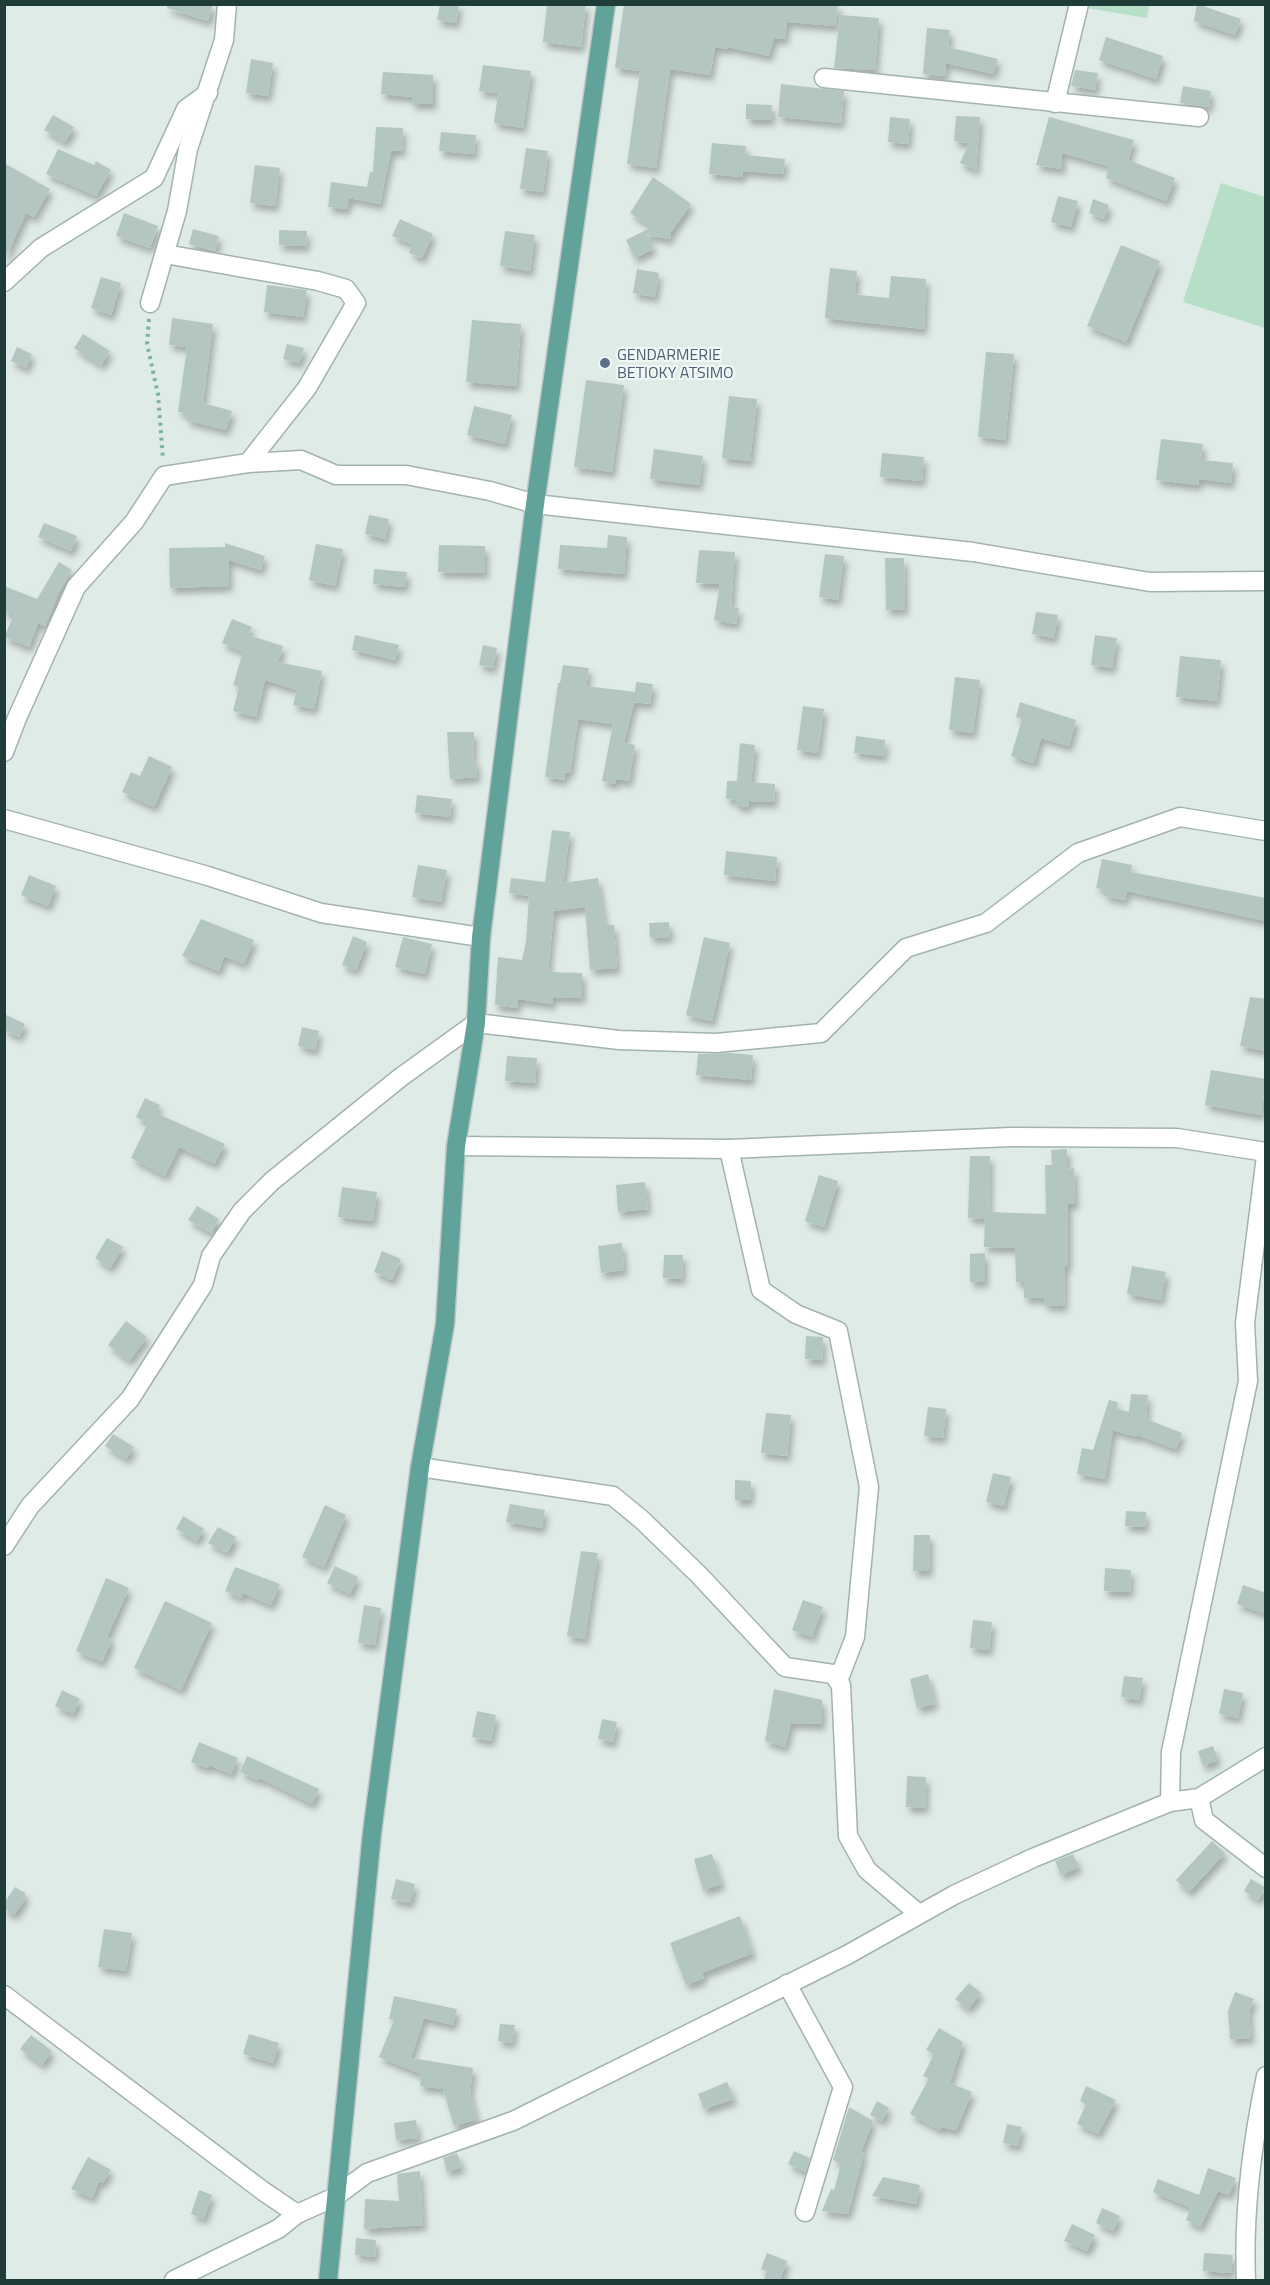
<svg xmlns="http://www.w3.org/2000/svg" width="1270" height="2285" font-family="'Titillium Web',sans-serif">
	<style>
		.green { fill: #b7dec6 }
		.building { fill: #b4c6c1; filter: url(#shadow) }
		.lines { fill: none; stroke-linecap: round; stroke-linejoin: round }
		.minor-casing { stroke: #a2b3af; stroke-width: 21 }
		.major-casing { stroke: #c0c8c7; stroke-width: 21 }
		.path { stroke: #7eb0a7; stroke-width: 4; stroke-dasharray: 3 4.5; stroke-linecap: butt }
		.minor { stroke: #fff; stroke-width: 18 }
		.major { stroke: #61a39b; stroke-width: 18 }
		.service-dot { fill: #5c6f8a; stroke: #f0f8f5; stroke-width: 2 }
		.labels { text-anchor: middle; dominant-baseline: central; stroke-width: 4.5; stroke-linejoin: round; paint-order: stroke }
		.service-label { font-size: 16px; fill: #4e5e75; stroke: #f0f8f5; text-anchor: start }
	</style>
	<defs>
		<filter id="shadow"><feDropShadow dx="3.5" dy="6" stdDeviation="3" flood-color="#0004"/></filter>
	</defs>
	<rect width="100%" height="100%" fill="#dfebe7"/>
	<g class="green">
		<polygon points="1088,4 1149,5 1147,18 1087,8"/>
		<polygon points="1221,183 1265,197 1265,328 1183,302"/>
	</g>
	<g class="building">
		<polygon points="168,4 213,4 208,21 167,8"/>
		<polygon points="440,4 459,4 456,23 437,20"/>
		<polygon points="547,4 586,4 581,47 543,42"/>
		<polygon points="624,4 838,4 836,26 787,22 785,39 774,38 769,56 728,47 727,49 715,47 710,75 670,69 656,168 627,164 640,71 615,68"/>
		<polygon points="1197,4 1241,19 1235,35 1194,21"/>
		<polygon points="840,15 879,18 875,70 834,68"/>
		<polygon points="927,28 950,30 948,47 998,59 993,74 946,63 945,76 923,74"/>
		<polygon points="1106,37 1163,56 1156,79 1099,60"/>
		<polygon points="251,59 273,63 268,96 246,93"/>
		<polygon points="483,65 531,71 523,128 494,123 498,93 479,91"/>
		<polygon points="1075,70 1098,73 1095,90 1071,86"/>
		<polygon points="383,72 433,75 433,104 412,104 412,97 381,94"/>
		<polygon points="781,84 844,91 841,123 778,117"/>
		<polygon points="1183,86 1211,91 1209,107 1180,103"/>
		<polygon points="746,104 772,105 771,120 746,119"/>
		<polygon points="53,115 74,127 65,142 44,130"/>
		<polygon points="956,116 980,117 976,170 960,163 969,143 954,141"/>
		<polygon points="890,117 910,119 908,144 888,142"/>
		<polygon points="1049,117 1134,140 1128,160 1175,178 1166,201 1106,178 1109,166 1062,153 1062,169 1036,165"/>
		<polygon points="376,127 403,128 402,151 391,151 380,204 349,198 347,209 328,207 331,182 367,187 370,172 373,172"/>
		<polygon points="441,132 476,135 474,154 439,151"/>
		<polygon points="712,143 746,146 745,155 785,159 783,174 743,171 742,177 709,174"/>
		<polygon points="526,148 548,151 543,192 520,189"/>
		<polygon points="58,149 94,165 96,161 111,170 96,196 46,174"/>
		<polygon points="4,163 50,189 34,217 26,213 4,261"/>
		<polygon points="255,165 280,168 275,206 250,203"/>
		<polygon points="653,177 691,204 671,232 670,239 647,235 653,249 635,258 626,240 652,227 630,213"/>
		<polygon points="1058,196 1078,201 1071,227 1051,222"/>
		<polygon points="1093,199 1109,205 1104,219 1089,213"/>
		<polygon points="124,213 158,226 150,248 116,236"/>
		<polygon points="400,219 433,234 422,258 409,253 413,245 392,236"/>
		<polygon points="193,229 219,236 215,251 189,244"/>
		<polygon points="279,230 307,231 306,246 279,245"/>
		<polygon points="505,231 535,235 530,271 500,266"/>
		<polygon points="1121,245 1160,261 1126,342 1087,326"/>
		<polygon points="830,268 857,271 855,294 859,295 889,298 891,276 926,279 924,329 825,318"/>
		<polygon points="637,269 659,273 655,297 633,293"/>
		<polygon points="101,277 121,283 111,315 91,308"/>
		<polygon points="267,285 307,290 303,317 264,312"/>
		<polygon points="172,318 213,324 203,403 232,411 226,430 186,420 187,413 178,412 187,347 169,345"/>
		<polygon points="472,320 521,324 516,386 466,382"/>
		<polygon points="83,334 110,351 101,365 74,348"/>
		<polygon points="287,344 304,348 299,363 283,359"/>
		<polygon points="17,347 32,354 26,368 11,361"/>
		<polygon points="986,352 1014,354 1005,440 978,437"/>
		<polygon points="586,380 624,385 612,472 574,467"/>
		<polygon points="729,396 757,399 750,461 722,458"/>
		<polygon points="474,406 512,415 505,444 467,435"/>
		<polygon points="1161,439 1203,444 1201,460 1233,463 1231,483 1199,479 1198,485 1156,480"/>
		<polygon points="654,449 703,456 699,485 650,479"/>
		<polygon points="882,453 924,457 922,481 880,477"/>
		<polygon points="369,515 389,519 385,539 365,534"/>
		<polygon points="44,523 77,536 71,551 38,537"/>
		<polygon points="608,535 627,537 624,574 558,569 560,545 607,548"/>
		<polygon points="225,543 265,556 261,570 229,560 229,586 170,588 169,548 225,547"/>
		<polygon points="316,544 343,549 335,586 309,580"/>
		<polygon points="439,545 485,546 485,573 438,572"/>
		<polygon points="699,550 735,552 731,607 739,608 736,624 714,620 720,584 696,583"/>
		<polygon points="825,554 844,556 838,600 819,597"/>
		<polygon points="885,558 904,558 905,609 886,610"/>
		<polygon points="59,562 72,570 59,592 45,626 38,623 29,647 4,637 14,615 4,612 4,586 37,599"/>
		<polygon points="374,569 407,572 405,587 373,584"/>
		<polygon points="1036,612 1058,615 1054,638 1032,634"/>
		<polygon points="232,619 252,627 248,635 283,646 278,662 322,671 314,709 293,705 297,690 265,680 256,717 233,711 239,687 233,685 243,652 222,643"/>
		<polygon points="355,635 399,645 395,660 352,650"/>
		<polygon points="1095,635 1117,638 1112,668 1091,665"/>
		<polygon points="483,645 497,648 493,668 479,665"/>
		<polygon points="1180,656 1221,660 1217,701 1176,697"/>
		<polygon points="563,665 589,668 586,686 635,692 636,682 653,684 650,704 634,702 624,743 635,745 629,781 616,779 615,784 602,781 613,724 578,719 570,773 565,772 564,780 545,777 558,683 560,683"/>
		<polygon points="955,677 980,680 973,733 949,730"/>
		<polygon points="1020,702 1076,720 1069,746 1041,738 1034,763 1011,756 1022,719 1016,717"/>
		<polygon points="803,706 824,709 818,753 797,750"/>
		<polygon points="447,732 474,732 473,761 476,760 477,777 450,779"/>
		<polygon points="856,736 885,740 884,756 854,753"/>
		<polygon points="740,743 755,745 751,782 775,784 774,802 749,801 748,807 735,805 735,800 726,799 727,781 737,781"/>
		<polygon points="149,756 172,767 154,807 122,792 131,772 140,776"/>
		<polygon points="417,795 452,799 450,817 415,813"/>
		<polygon points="552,830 570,832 563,883 598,878 605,925 614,925 617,968 590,970 585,907 554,911 548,972 582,973 582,998 553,997 552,1004 518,999 517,1008 495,1005 498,957 522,960 526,942 529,896 509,893 511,878 545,882"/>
		<polygon points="726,851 777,857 775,881 724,875"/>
		<polygon points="1102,859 1132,865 1131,872 1266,898 1266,921 1127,891 1125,900 1104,896 1106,890 1096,888"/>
		<polygon points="418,865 447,870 441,902 412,897"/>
		<polygon points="29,875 56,886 48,906 21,895"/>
		<polygon points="201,919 254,940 244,964 224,956 219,971 182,956"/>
		<polygon points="669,922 670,937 650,938 649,923"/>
		<polygon points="353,936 367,942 356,970 342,965"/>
		<polygon points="403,937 432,944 425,974 395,967"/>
		<polygon points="704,937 730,943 712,1021 686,1015"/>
		<polygon points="1250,997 1266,999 1266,1051 1240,1046"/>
		<polygon points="4,1014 25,1024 19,1037 4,1030"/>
		<polygon points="302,1027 319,1031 315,1050 298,1046"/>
		<polygon points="730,1053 753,1055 751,1080 696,1075 698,1054"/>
		<polygon points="507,1056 537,1058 535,1083 505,1081"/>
		<polygon points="1211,1070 1266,1079 1261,1115 1205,1105"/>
		<polygon points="145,1098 160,1105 156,1113 225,1144 214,1164 179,1147 165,1176 131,1158 148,1123 136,1117"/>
		<polygon points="1067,1149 1067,1169 1074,1168 1075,1204 1068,1204 1068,1266 1065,1266 1064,1306 1044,1305 1044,1298 1024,1298 1024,1282 1016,1282 1015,1248 984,1247 985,1219 968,1218 970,1156 990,1156 989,1212 1046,1214 1045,1165 1052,1165 1051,1150"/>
		<polygon points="819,1175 838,1181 824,1227 805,1221"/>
		<polygon points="645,1182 648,1209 618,1212 616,1185"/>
		<polygon points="342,1187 377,1192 373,1221 338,1217"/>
		<polygon points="197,1206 219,1219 211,1233 188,1220"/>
		<polygon points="107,1238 123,1247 110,1268 95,1258"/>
		<polygon points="622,1243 624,1270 601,1273 598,1246"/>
		<polygon points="382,1251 401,1259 392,1280 374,1272"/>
		<polygon points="985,1253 985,1282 970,1282 970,1254"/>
		<polygon points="664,1255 683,1255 682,1279 663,1278"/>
		<polygon points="1132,1266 1166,1272 1161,1300 1127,1294"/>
		<polygon points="126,1321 147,1337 129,1361 108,1345"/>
		<polygon points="806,1336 823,1337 822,1360 805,1359"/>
		<polygon points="1131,1394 1148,1395 1146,1419 1182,1433 1176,1449 1137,1435 1137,1437 1113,1430 1105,1479 1077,1474 1082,1448 1093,1450 1109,1400 1118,1402 1117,1409 1129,1412"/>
		<polygon points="928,1407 946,1409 943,1438 924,1436"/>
		<polygon points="766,1413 791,1415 787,1456 761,1453"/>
		<polygon points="113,1434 134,1447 126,1459 105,1446"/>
		<polygon points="993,1473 1011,1477 1004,1506 986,1502"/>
		<polygon points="735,1480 751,1481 750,1500 735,1500"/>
		<polygon points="510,1504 545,1510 542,1528 506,1522"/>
		<polygon points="325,1505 346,1515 324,1567 302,1557"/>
		<polygon points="1126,1511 1146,1512 1145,1527 1125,1526"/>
		<polygon points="183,1516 204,1529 197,1541 176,1529"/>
		<polygon points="218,1527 236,1537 227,1553 208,1543"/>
		<polygon points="914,1535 930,1535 929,1571 913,1571"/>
		<polygon points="581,1551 598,1553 585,1639 567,1636"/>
		<polygon points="335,1566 358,1577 350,1594 327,1583"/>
		<polygon points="235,1567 280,1584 271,1605 243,1593 241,1598 225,1591"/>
		<polygon points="1105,1568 1131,1570 1130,1592 1104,1591"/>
		<polygon points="106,1578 129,1588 107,1637 112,1640 102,1662 76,1651"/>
		<polygon points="1243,1585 1266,1593 1266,1614 1237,1604"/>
		<polygon points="803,1600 823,1607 812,1637 792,1630"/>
		<polygon points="165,1601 212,1623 181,1690 134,1668"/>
		<polygon points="364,1605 381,1608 375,1645 358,1643"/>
		<polygon points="973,1620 992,1622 989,1650 970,1648"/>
		<polygon points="928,1674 935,1704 917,1708 910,1679"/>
		<polygon points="1124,1676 1143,1678 1139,1700 1121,1697"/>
		<polygon points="774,1689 822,1700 822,1724 791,1723 785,1747 765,1741"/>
		<polygon points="1224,1689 1243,1693 1238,1718 1219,1714"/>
		<polygon points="62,1690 80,1699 73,1714 55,1706"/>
		<polygon points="477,1711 496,1715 491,1741 472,1737"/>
		<polygon points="602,1719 617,1722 613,1742 598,1739"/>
		<polygon points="199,1742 238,1758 231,1774 209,1765 208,1768 191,1762"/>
		<polygon points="1213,1746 1218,1760 1203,1766 1198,1751"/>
		<polygon points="247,1756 319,1789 312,1804 260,1778 258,1780 240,1772"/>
		<polygon points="907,1776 926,1777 925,1808 906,1807"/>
		<polygon points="1212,1841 1225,1853 1189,1892 1176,1880"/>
		<polygon points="712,1854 722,1884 703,1890 694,1859"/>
		<polygon points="1073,1854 1079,1867 1061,1875 1055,1861"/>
		<polygon points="396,1879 415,1884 410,1903 391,1899"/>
		<polygon points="1251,1879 1266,1888 1258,1900 1244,1891"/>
		<polygon points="15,1887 25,1893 25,1899 14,1915 4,1909 4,1903"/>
		<polygon points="740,1916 753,1953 702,1973 704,1978 686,1985 670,1943"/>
		<polygon points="104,1929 132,1933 126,1971 98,1967"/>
		<polygon points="969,1983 981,1993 968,2009 955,1999"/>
		<polygon points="1235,1992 1254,1999 1249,2012 1251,2038 1230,2039 1228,2011"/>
		<polygon points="394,1996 457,2009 453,2025 424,2018 411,2058 473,2068 470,2092 477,2119 454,2126 443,2089 420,2086 421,2074 379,2057 394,2020 389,2019"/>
		<polygon points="500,2024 515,2025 512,2043 498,2041"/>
		<polygon points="939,2028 963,2042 950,2083 972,2092 956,2130 941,2127 940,2130 910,2114 929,2078 923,2076 934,2054 926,2050"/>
		<polygon points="249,2034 279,2043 273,2063 243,2054"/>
		<polygon points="31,2035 52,2051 42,2065 20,2049"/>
		<polygon points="727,2082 734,2099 704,2109 698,2094"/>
		<polygon points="1086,2086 1116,2100 1098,2134 1077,2124 1086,2104 1080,2101"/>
		<polygon points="877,2101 889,2108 882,2121 870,2115"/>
		<polygon points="849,2107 873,2121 861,2152 864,2153 848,2214 822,2211 831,2189 834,2190 841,2164 833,2160"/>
		<polygon points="416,2120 418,2138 396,2140 394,2123"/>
		<polygon points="1007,2124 1022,2127 1018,2146 1003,2143"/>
		<polygon points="794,2151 810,2158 805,2172 788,2164"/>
		<polygon points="457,2153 462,2167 447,2172 443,2158"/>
		<polygon points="88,2157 111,2170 103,2183 99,2181 92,2198 71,2189"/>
		<polygon points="1208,2168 1236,2178 1229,2195 1218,2191 1200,2227 1186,2220 1191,2208 1153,2192 1158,2179 1199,2195"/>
		<polygon points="420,2171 423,2225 364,2229 365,2199 399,2201 397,2174"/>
		<polygon points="883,2177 920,2185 916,2204 872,2196"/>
		<polygon points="199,2190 212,2195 204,2219 191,2214"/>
		<polygon points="1102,2208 1120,2216 1113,2231 1096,2223"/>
		<polygon points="1072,2224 1095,2235 1087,2251 1064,2241"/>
		<polygon points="356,2238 376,2240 375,2257 355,2255"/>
		<polygon points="767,2253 787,2261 780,2280 764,2280 767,2271 761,2269"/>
		<polygon points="1204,2253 1233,2255 1231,2273 1203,2271"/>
	</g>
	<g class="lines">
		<g class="minor-casing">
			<g id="minor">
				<polyline points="824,78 1199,117"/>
				<polyline points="1055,103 1079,4"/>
				<polyline points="4,282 41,248 154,178 186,109 208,93"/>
				<polyline points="150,303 177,211 188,149 224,40 227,4"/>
				<polyline points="248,463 301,460 336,475 406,475 490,491 535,504 973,552 1150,582 1266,581"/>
				<polyline points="4,752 17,718 76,587 134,522 164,476 248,463 307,388 356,303 346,289 318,281 165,254"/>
				<polyline points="4,819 208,876 321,913 481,937"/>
				<polyline points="456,1146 729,1149 1011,1137 1177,1138 1266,1152"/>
				<polyline points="729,1149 761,1290 796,1314 838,1331 869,1487 855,1637 838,1681"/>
				<polyline points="420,1467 613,1496 642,1520 699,1575 785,1667 833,1674 841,1685 848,1836 867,1870 919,1914"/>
				<polyline points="4,1546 30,1506 130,1399 203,1285 211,1256 242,1211 272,1181 401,1077 476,1023 619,1040 716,1043 821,1033 906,948 986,923 1078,853 1180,817 1266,831"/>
				<polyline points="1199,1798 1204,1820 1266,1868"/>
				<polyline points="1170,1802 1171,1752 1248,1381 1245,1323 1266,1156"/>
				<polyline points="787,1984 843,2087 805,2212"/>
				<polyline points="4,1995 263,2191 297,2214"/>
				<polyline points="174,2280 278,2229 297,2214 335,2197 367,2173 513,2121 847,1955 954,1895 1033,1858 1170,1802 1199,1798 1266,1757"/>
				<path d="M1246,2280C1243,2212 1252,2143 1266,2076"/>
			</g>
		</g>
		<g class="major-casing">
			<polyline id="major" points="328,2280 372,1833 420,1467 445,1324 456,1146 476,1023 481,937 535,504 606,4"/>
		</g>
		<polyline class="path" points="149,319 147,344 158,394 163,460"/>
		<use href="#minor" class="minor"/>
		<use href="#major" class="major"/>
	</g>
	<circle class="service-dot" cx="605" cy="363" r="6"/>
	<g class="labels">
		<g class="service-label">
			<text x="617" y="354">GENDARMERIE<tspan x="617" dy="18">BETIOKY ATSIMO</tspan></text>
		</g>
	</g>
	<rect width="1270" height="2285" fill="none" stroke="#1f3c38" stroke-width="12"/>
</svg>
